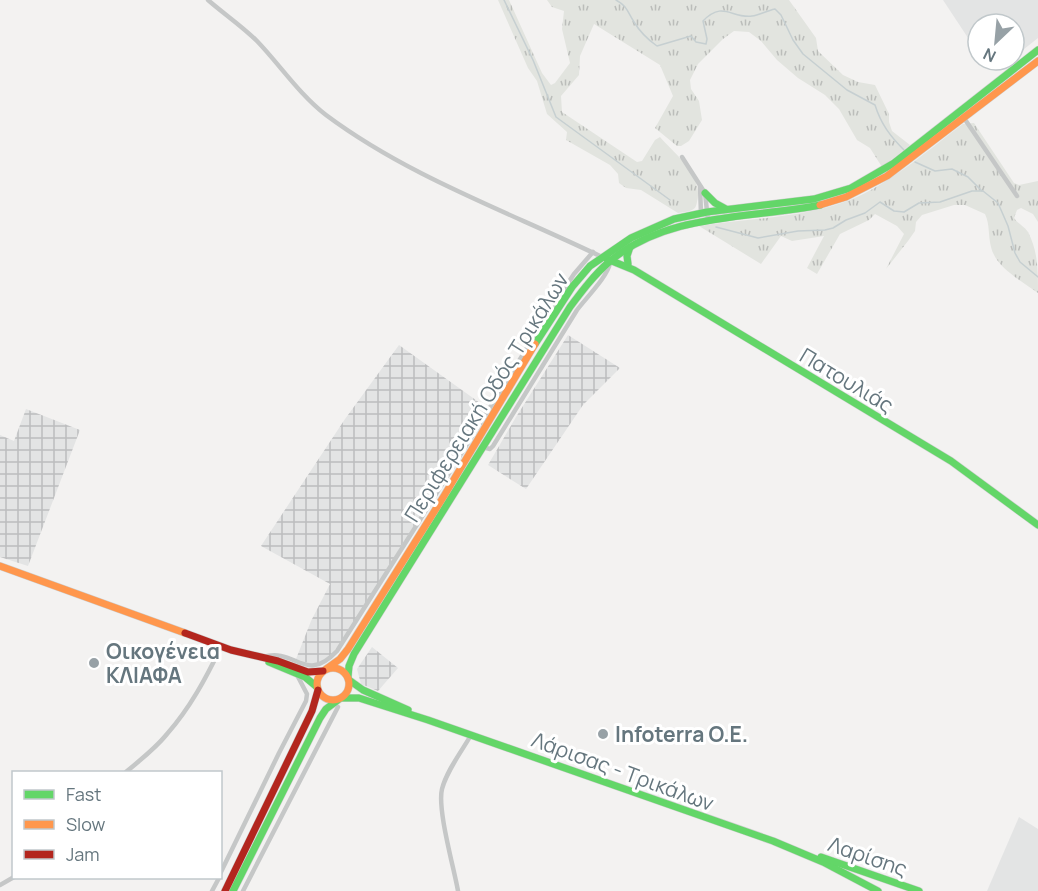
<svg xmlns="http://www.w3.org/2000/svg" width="1038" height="891" font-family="Manrope,sans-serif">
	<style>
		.built { fill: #e3e4e4 }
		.industrial { fill: url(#industrial-grid) }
		.grass { fill: url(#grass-tufts) }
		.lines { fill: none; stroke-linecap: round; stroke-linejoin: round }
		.stream { stroke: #c6cfd1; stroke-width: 1.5 }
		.fast-casing { stroke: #cecfcf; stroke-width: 8 }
		.slow-casing { stroke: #cecfcf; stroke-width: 8 }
		.jam-casing { stroke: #cecfcf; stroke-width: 8 }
		.street { stroke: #c5c7c7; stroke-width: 4.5 }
		.fast { stroke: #63d668; stroke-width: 7 }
		.slow { stroke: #ff974d; stroke-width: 7 }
		.jam { stroke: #b3261e; stroke-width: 7 }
		.poi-dot { fill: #97a1a6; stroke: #fff; stroke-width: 2 }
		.labels { text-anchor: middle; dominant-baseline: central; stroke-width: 6; stroke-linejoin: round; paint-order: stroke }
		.street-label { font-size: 21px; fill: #65767e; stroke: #fff }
		.poi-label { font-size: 21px; font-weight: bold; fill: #65767e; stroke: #fff; text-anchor: start }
	</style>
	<defs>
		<pattern id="industrial-grid" width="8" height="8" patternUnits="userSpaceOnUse" patternTransform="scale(1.5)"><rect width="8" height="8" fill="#e3e4e4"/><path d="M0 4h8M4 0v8" fill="none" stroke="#bcbdbe"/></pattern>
		<pattern id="grass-tufts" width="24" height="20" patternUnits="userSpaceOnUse" patternTransform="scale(1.5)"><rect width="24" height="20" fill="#e2e4df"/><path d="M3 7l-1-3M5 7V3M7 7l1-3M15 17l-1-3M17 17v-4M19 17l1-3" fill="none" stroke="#bbbdba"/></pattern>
	</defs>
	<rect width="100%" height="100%" fill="#f3f2f1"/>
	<g class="built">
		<polygon points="943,0 1038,0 1038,38 1014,57 1014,24 978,24 978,53"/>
		<polygon points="1019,817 1038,829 1038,891 987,891"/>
	</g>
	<g class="industrial">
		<polygon points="568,335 620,368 583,405 526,489 488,465 516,417"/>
		<polygon points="399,345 487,408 344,638 330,656 315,665 296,659 311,621 330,584 261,546 345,419"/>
		<polygon points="26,409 80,430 28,566 0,557 0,435 14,441"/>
		<polygon points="372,647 398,668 378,691 361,684 357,669"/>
	</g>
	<g class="grass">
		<path d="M498,0H509L542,73L551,85L555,83L570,63L562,29L564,11L552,7L547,0H789L816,38L818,51L843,75L858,82L875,85L889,114V122L892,131L910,145L882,167L870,148L857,140L839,109L825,95L798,78L777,60L761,41L749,32L734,31L723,39L698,64L690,80L691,89L699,101L702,120L689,141L681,146H677L655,128L673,96L660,65L594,24L580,56L579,75L561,96L562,112L637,162L642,161L655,140L660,137C675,154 704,176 697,202C696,206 696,208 692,210C688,212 682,212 678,213L641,190L626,188L619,183L618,174L610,165L566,140L567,132L547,114L537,81L528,68Z"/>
		<path d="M974,123L1014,183L1019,185L1038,181V222L1033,214L1021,208L1017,210L1014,218C1018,224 1024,226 1028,232C1038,251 1038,270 1038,293C1022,281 996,268 991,247C988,235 990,225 985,214L965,205H954L922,215L916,222L915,231L908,241L886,269L904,234L897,226L875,214L869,220L840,234L817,274L807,268L824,236L792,241L781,236L761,264L699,226C750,218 809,218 857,197C896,179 929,149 963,124Z"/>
	</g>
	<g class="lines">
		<g class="stream">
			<polyline points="504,0 533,60 556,117 670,200"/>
			<path d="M616,0C627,6 627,11 634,22C640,32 647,39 657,46L691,36L696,42L706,44L707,39L703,21C723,0 732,19 752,16C759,15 766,11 775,9L781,15L793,40L803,54L847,90L875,105C881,124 890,136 904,150"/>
			<polyline points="915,162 935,171 952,169 968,177 982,191"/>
			<polyline points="716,227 758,238 798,231 825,230 833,228 846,220 865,213 880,202 894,211 904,212 919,203 940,202 972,191 983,191 998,203 1008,226 1015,253 1020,262 1038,277"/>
		</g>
		<g class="fast-casing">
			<g id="fast">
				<polyline points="705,193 715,203 726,209"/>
				<polyline points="607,259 634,270 951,461 1038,525"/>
				<polyline points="628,264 627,256 630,247"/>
				<polyline points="535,344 572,287 590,266 631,238 674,219 707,212 814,199 851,188 894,163 1038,50"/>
				<polyline points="269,662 305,677 317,687"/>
				<path d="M348,677L349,666L354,654L570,307C582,291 594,275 609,262C667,212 751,219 820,205"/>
				<polyline points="349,680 363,690 408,710"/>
				<polyline points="342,698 359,698 428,720 773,841 823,862 878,891"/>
				<polyline points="821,857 919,891"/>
				<polyline points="233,891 320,718 326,709 338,700"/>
			</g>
		</g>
		<g class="slow-casing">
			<g id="slow">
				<polyline points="820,205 846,197 887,176 1038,61"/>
				<polyline points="0,566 185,633"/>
				<circle cx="333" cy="684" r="16"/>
				<polyline points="326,669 340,659 348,649 444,496 535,344"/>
			</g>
		</g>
		<g class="jam-casing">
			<g id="jam">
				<polyline points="185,633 231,650 278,661 308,672 323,671"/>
				<polyline points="225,891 312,711 318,690"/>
			</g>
		</g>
		<g class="street">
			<path d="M208,0C224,14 242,26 257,41C280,65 299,94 326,115C409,177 509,212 602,257"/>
			<polyline points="964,118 1017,196"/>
			<polyline points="682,157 705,193 708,220"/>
			<polyline points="700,186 701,214"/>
			<path d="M482,447L490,449L493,446L577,310C586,298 608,276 610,263"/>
			<path d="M263,657C296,647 305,685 337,651L418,523L555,303L574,274L593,252"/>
			<path d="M126,772C140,760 155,749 167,734C190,708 206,678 221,647"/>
			<polyline points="220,874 279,753 306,701 307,694 296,673"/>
			<polyline points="0,885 14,877"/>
			<polyline points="212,891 219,878"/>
			<polyline points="243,891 338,707"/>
			<path d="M458,891C454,868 437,809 442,789C447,770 462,751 471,735"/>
		</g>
		<use href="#fast" class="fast"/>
		<use href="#slow" class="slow"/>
		<use href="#jam" class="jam"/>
	</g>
	<g class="poi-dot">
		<circle cx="94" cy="663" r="6"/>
		<circle cx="603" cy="734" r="6"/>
	</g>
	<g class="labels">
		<g class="street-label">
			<text transform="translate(847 380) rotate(31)">Πατουλιάς</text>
			<text transform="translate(486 397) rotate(-58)">Περιφερειακή Οδός Τρικάλων</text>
			<text transform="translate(623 771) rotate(20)">Λάρισας - Τρικάλων</text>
			<text transform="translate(868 856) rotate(19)">Λαρίσης</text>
		</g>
		<g class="poi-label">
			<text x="106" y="651">Οικογένεια<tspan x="106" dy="24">ΚΛΙΑΦΑ</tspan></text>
			<text x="615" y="734">Infoterra Ο.Ε.</text>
		</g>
	</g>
	<rect x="12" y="771" width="210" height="108" fill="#ffffff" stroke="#c1c8cb" stroke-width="1.5"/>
	<rect x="24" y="790" width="30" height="9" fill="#63d668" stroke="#c1c8cb" stroke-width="1.5"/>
	<text x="66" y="801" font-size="18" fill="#65767e">Fast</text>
	<rect x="24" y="820" width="30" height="9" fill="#ff974d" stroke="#c1c8cb" stroke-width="1.5"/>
	<text x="66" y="831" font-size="18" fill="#65767e">Slow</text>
	<rect x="24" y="850" width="30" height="9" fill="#b3261e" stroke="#c1c8cb" stroke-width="1.5"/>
	<text x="66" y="861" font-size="18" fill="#65767e">Jam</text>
	<g transform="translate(996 42) rotate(206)"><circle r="28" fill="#ffffff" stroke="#c1c8cb" stroke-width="1.5"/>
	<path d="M0-4.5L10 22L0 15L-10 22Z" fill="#97a1a6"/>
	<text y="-9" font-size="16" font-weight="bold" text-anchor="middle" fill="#65767e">N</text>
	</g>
</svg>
